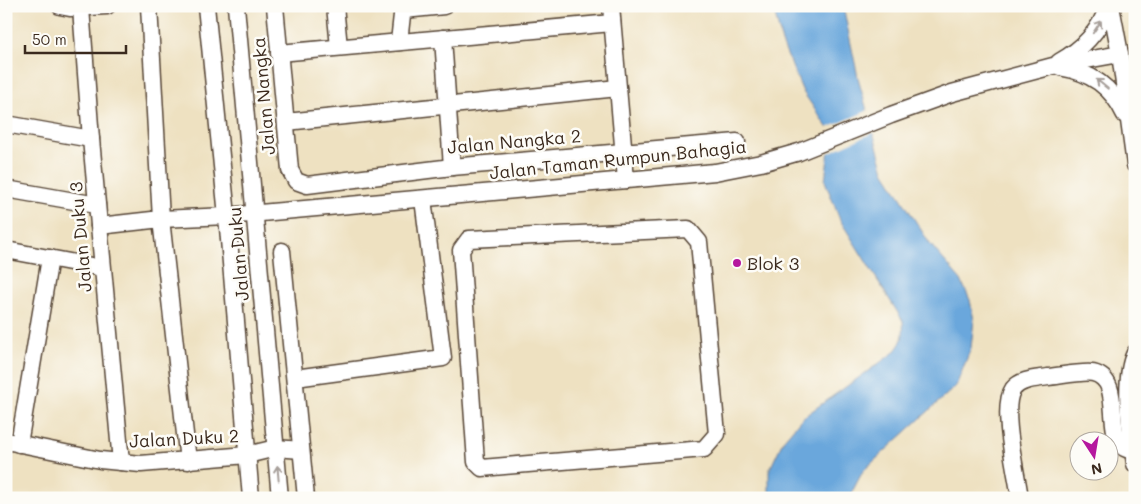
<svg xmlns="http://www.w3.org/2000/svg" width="1141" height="504" font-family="Mali,sans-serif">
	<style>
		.water { fill: #6aa7dc; stroke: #52687d }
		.pier { fill: #eee1c1 }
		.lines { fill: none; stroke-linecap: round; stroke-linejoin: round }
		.minor-casing { stroke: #564536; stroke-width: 19 }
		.minor { stroke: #fff; stroke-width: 16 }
		.oneway { stroke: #a79f9a }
		.poi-dot { fill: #b5179e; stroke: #fdfcf7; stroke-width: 2 }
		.labels { text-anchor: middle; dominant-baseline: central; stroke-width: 5; stroke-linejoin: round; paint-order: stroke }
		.street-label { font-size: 18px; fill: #3b2a1e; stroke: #fdfcf7 }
		.poi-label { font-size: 18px; fill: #3b2a1e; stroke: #fdfcf7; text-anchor: start }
	</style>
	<rect width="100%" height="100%" fill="#fdfcf7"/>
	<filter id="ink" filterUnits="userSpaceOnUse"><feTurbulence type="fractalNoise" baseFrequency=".02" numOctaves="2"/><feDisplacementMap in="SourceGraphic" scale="10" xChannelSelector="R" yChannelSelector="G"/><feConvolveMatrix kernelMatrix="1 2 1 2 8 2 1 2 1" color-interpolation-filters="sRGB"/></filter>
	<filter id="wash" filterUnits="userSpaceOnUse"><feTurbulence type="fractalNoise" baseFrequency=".0096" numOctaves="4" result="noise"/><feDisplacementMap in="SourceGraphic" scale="20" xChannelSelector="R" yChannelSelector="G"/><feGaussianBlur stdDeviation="1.12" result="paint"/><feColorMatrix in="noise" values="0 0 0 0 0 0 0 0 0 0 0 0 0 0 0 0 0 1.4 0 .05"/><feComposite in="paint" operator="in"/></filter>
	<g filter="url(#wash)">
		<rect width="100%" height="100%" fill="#eee1c1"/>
		<path class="water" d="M773,6H843L859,82L884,171L930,244L961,280L970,300L974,320L971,348L956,386L863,471L853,490L852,498H769V471L784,439L802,418L892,354C903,342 904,337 903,321L840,220L825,181L831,133L803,92L782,43Z"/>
		<polygon class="pier" points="869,110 875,132 826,154 828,134 825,129"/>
	</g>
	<g filter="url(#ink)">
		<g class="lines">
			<g class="minor-casing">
				<g id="minor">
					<polyline points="60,6 70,8 107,6"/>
					<polyline points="149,6 161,219 188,461"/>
					<polyline points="206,6 227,216 251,498"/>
					<polyline points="236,6 280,498"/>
					<polyline points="275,6 290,170 296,181 307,185 452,167 737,142"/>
					<polyline points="335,6 339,47"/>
					<polyline points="611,6 626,180"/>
					<polyline points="1111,6 1120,54 1135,165"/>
					<polyline points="81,8 91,139 121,462"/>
					<polyline points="404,10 444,6"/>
					<polyline points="443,38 452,167"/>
					<polyline points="399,42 403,6"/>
					<polyline points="279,53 612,23"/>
					<path d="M1059,62C1081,50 1100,31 1108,6"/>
					<path d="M1060,67C1091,72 1112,87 1125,115"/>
					<polyline points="286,122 618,88"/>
					<polyline points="6,124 91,139"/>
					<polyline points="6,189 97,205"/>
					<polyline points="99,226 161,219 227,216 715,172 761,163 799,152 891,115 952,93 1053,66 1120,54"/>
					<polygon points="688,229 699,242 717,434 704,449 482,468 476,462 461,250 469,239"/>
					<polyline points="6,250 102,268"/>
					<polyline points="282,251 306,498"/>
					<path d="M1135,353C1122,379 1131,434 1135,464"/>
					<polyline points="295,378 443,358 423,199"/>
					<polyline points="6,441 100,460 141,464 247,455 276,448 301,450"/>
					<polyline points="19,444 50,258"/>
					<path d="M1020,498C1017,474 1000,408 1013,389C1021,379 1036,379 1048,377C1059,376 1084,371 1093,373C1124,380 1104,430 1123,447C1125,449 1130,450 1133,451"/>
				</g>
			</g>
			<use href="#minor" class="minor"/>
		</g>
		<defs><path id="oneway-shaft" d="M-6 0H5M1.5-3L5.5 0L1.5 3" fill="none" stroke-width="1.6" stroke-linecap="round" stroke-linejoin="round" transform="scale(1.25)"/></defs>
		<g class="oneway">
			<use href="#oneway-shaft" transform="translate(1097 27) rotate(-56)"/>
			<use href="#oneway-shaft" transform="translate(1102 84) rotate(-141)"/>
			<use href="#oneway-shaft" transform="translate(278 473) rotate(-95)"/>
		</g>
	</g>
	<circle class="poi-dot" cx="737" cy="263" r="5"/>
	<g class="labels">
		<g class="street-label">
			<text transform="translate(263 96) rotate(-95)">Jalan Nangka</text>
			<text transform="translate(514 141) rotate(-5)">Jalan Nangka 2</text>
			<text transform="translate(618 159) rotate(-6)">Jalan Taman Rumpun Bahagia</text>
			<text transform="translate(80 237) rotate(-95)">Jalan Duku 3</text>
			<text transform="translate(238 254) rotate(-95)">Jalan Duku</text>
			<text transform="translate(184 438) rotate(-3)">Jalan Duku 2</text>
		</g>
		<g class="poi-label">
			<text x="747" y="263">Blok 3</text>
		</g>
	</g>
	<rect width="1141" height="504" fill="none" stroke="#fdfcf7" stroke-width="25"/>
	<g transform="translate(1094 456) rotate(168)"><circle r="24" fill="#fdfcf7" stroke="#afa8a0"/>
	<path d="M0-4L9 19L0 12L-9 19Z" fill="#b5179e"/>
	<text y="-8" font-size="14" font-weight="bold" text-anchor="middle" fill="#3b2a1e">N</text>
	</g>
	<path d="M25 45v8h101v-8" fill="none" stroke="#3b2a1e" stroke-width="2.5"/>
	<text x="32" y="45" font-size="15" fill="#3b2a1e" stroke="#fdfcf7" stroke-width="4" paint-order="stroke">50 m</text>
</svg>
